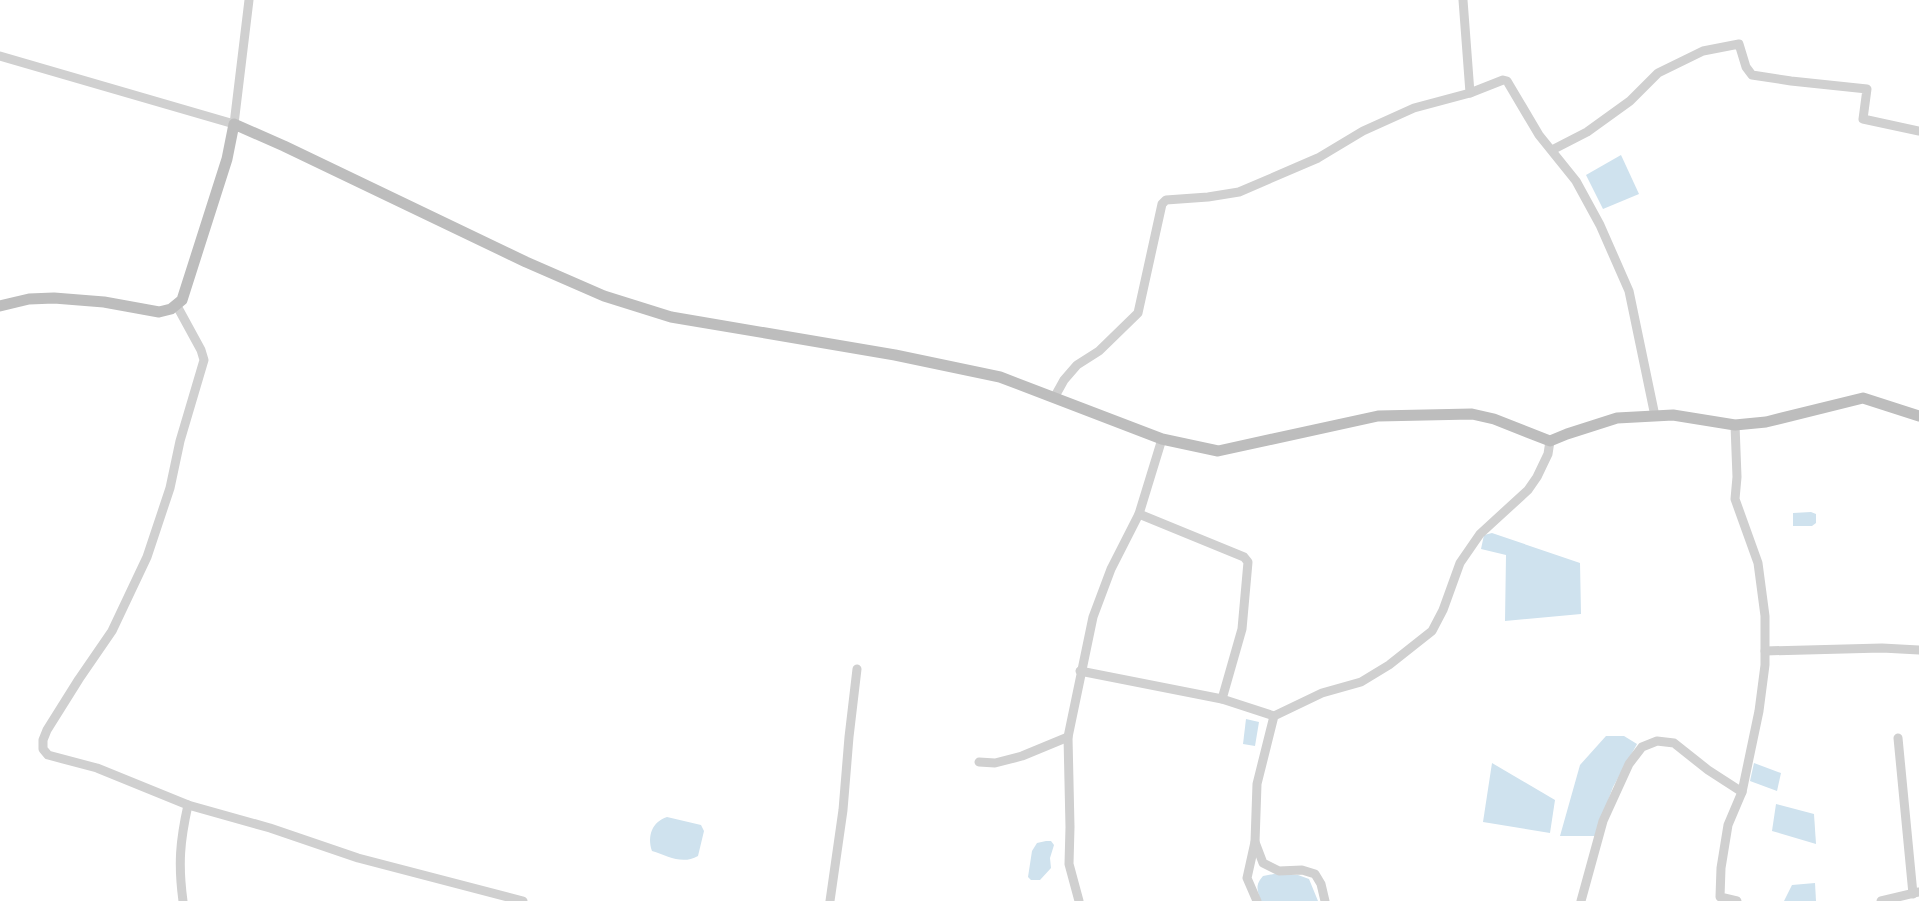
<svg xmlns="http://www.w3.org/2000/svg" width="1919" height="901" font-family="'Archivo Narrow',sans-serif">
	<style>
		.water { fill: #cfe2ee }
		.lines { fill: none; stroke-linecap: round; stroke-linejoin: round }
		.street { stroke: #d0d0d0; stroke-width: 9 }
		.secondary { stroke: #bdbdbd; stroke-width: 11 }
	</style>
	<rect width="100%" height="100%" fill="#fff"/>
	<g class="water">
		<polygon points="1621,155 1639,194 1603,209 1586,175"/>
		<polygon points="1811,512 1816,514 1816,523 1812,526 1793,526 1793,513"/>
		<polygon points="1492,533 1580,563 1581,614 1505,621 1506,555 1481,549 1484,535"/>
		<polygon points="1246,719 1259,722 1255,746 1243,744"/>
		<polygon points="1606,736 1624,736 1637,744 1613,787 1595,836 1560,836 1580,765"/>
		<polygon points="1492,763 1555,800 1550,833 1483,822"/>
		<polygon points="1754,763 1781,773 1777,791 1750,781"/>
		<polygon points="1776,804 1814,814 1816,844 1772,831"/>
		<path d="M667,817L701,825L704,831L698,856C682,865 668,856 652,851C647,836 652,822 667,817Z"/>
		<polygon points="1046,841 1051,841 1054,845 1050,858 1051,868 1040,880 1031,880 1028,877 1032,851 1037,843"/>
		<path d="M1274,874L1298,875L1309,879L1318,901H1261C1257,890 1255,885 1263,876Z"/>
		<polygon points="1815,883 1816,901 1784,901 1792,885"/>
	</g>
	<g class="lines">
		<g class="street">
			<polyline points="0,56 234,124 249,0"/>
			<polyline points="1470,93 1503,80 1507,81 1539,135 1576,181 1600,225 1629,291 1655,416"/>
			<polyline points="1552,150 1587,132 1630,101 1658,73 1703,51 1739,44 1746,67 1752,75 1791,81 1867,89 1863,119 1919,131"/>
			<polyline points="177,306 201,350 204,360 180,441 170,488 147,557 112,631 79,679 47,730 43,740 43,749 48,755 97,768 188,805 270,828 358,858 523,901"/>
			<polyline points="1054,398 1064,380 1077,365 1099,351 1138,313 1162,204 1166,200 1208,197 1239,192 1318,158 1363,131 1414,108 1470,93 1463,0"/>
			<polyline points="1735,425 1737,477 1735,499 1758,563 1765,616 1765,665 1759,711 1742,792 1728,825 1721,868 1720,897 1737,901"/>
			<polyline points="1139,514 1244,557 1248,562 1242,629 1222,699"/>
			<polyline points="1765,651 1882,648 1919,650"/>
			<polyline points="1080,671 1222,699 1274,716"/>
			<polyline points="1898,738 1913,894"/>
			<polyline points="979,762 995,763 1022,756 1068,737"/>
			<polyline points="1255,842 1263,863 1279,871 1302,870 1315,874 1321,884 1325,901"/>
			<path d="M183,901C178,864 180,841 188,805"/>
			<polyline points="830,901 843,810 849,737 857,669"/>
			<polyline points="1079,901 1069,864 1070,827 1068,737 1093,617 1111,569 1139,514 1162,439"/>
			<polyline points="1257,901 1247,878 1255,842 1257,784 1274,716 1322,693 1361,682 1389,665 1432,631 1443,610 1460,563 1480,534 1528,490 1537,477 1548,454 1550,441"/>
			<polyline points="1581,901 1603,821 1629,764 1642,747 1657,741 1674,743 1708,770 1742,792"/>
			<polyline points="1881,901 1919,892"/>
		</g>
		<polyline class="secondary" points="0,306 29,299 54,298 104,302 159,312 171,309 182,300 227,159 234,124 284,146 526,262 604,296 671,317 895,355 1000,377 1162,439 1218,451 1378,416 1472,414 1494,419 1550,441 1567,434 1617,418 1673,415 1735,425 1766,422 1863,398 1919,416"/>
	</g>
</svg>
